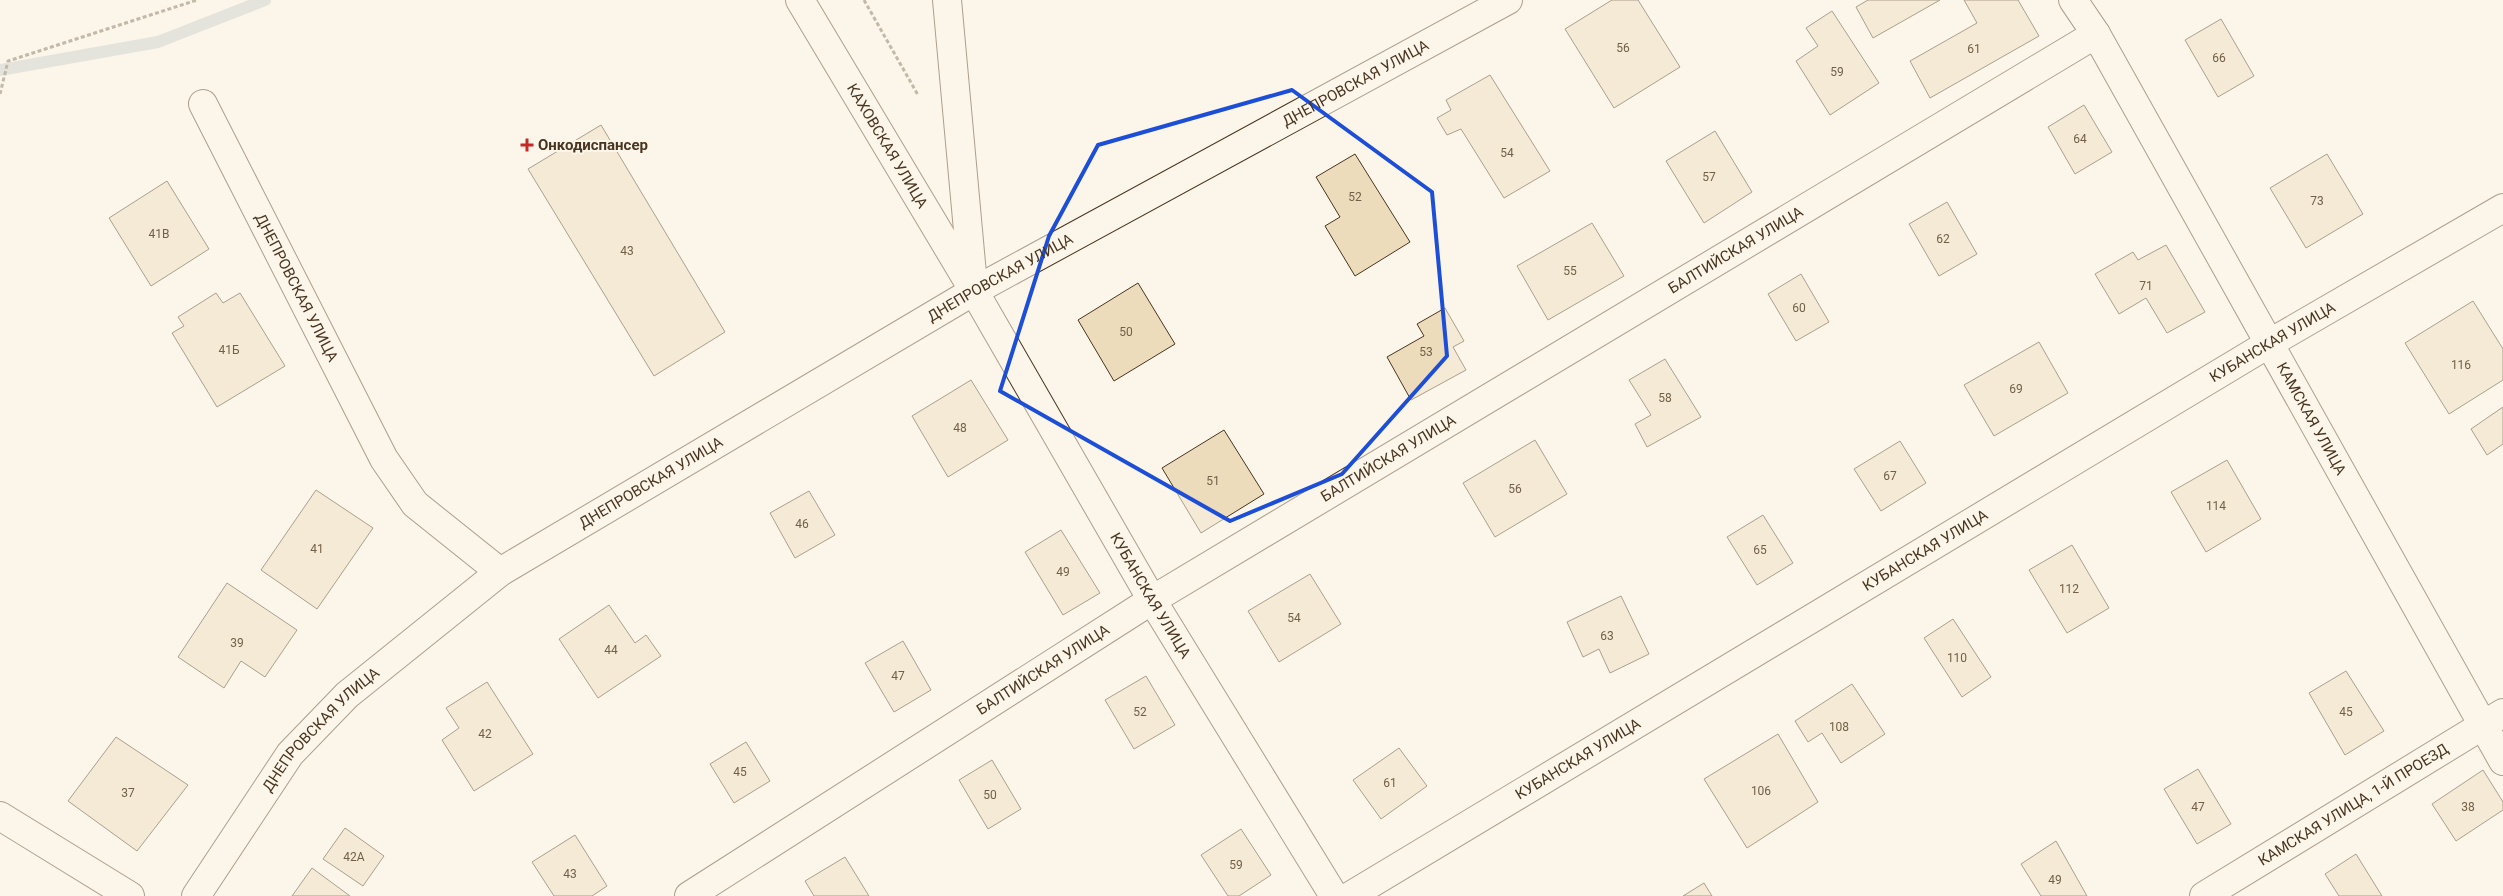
<svg xmlns="http://www.w3.org/2000/svg" width="2503" height="896" font-family="Roboto,sans-serif">
	<style>
		.lines { fill: none; stroke-linecap: round; stroke-linejoin: round }
		.stream { stroke: #c9cecd; stroke-width: 12 }
		.building { fill: #ecdcbc; stroke: #4a3520 }
		.minor-casing { stroke: #4a3520; stroke-width: 30 }
		.tertiary-casing { stroke: #4a3520; stroke-width: 30 }
		.path { stroke: #7f6f5c; stroke-width: 3; stroke-dasharray: 4 2.5; stroke-linecap: butt }
		.minor { stroke: #fbf6e9; stroke-width: 28 }
		.tertiary { stroke: #fbf6e9; stroke-width: 28 }
		.marked { fill: none; stroke: #1d4ed8; stroke-width: 4; stroke-linejoin: round }
		.poi-dot { fill: #c62828; stroke: #fbf6e9; stroke-width: 2 }
		.labels { text-anchor: middle; dominant-baseline: central; stroke-width: 4; stroke-linejoin: round; paint-order: stroke }
		.number-label { font-size: 12px; fill: #725f47 }
		.street-label { font-size: 15px; fill: #4a3520; stroke: #fbf6e9 }
		.poi-label { font-size: 15px; font-weight: bold; fill: #4a3520; stroke: #fbf6e9; text-anchor: start }
	</style>
	<rect width="100%" height="100%" fill="#fbf6e9"/>
	<g class="lines">
		<polyline class="stream" points="0,70 158,42 265,0"/>
	</g>
	<g class="building">
		<polygon points="1612,0 1638,0 1680,67 1614,108 1565,29"/>
		<polygon points="1868,0 1940,0 1873,38 1856,7"/>
		<polygon points="1964,0 2018,0 2039,36 1930,98 1910,61 1977,23"/>
		<polygon points="1832,11 1879,83 1830,115 1796,61 1818,46 1806,28"/>
		<polygon points="2221,19 2254,76 2218,97 2185,40"/>
		<polygon points="1490,75 1550,171 1504,198 1461,129 1447,135 1437,118 1451,110 1446,100"/>
		<polygon points="2084,105 2112,152 2075,174 2048,127"/>
		<polygon points="601,125 725,332 654,376 528,169"/>
		<polygon points="1715,131 1752,192 1704,223 1666,161"/>
		<polygon points="1355,154 1410,242 1355,276 1325,226 1340,217 1316,177"/>
		<polygon points="2327,154 2363,214 2306,248 2270,188"/>
		<polygon points="167,181 209,249 151,286 109,218"/>
		<polygon points="1947,202 1977,254 1939,276 1909,224"/>
		<polygon points="1592,223 1624,276 1548,320 1517,266"/>
		<polygon points="2166,245 2205,312 2167,333 2146,298 2119,314 2095,274 2133,252 2138,260"/>
		<polygon points="1801,274 1829,322 1796,341 1768,294"/>
		<polygon points="1138,283 1175,344 1114,381 1078,320"/>
		<polygon points="216,293 223,303 240,293 285,366 217,407 172,333 184,326 178,317"/>
		<polygon points="2473,301 2503,349 2503,380 2449,414 2405,343"/>
		<polygon points="1445,308 1464,341 1453,347 1466,370 1411,400 1387,357 1424,336 1417,324"/>
		<polygon points="2039,342 2068,393 1994,436 1964,385"/>
		<polygon points="1665,359 1701,417 1647,447 1635,424 1651,415 1629,380"/>
		<polygon points="971,380 1008,440 948,477 912,416"/>
		<polygon points="2503,407 2503,444 2487,455 2471,429"/>
		<polygon points="1224,430 1264,494 1201,533 1162,468"/>
		<polygon points="1535,440 1567,494 1495,537 1463,483"/>
		<polygon points="1900,441 1926,483 1881,511 1854,469"/>
		<polygon points="2227,460 2261,519 2206,552 2171,492"/>
		<polygon points="316,490 373,528 317,609 261,570"/>
		<polygon points="809,491 835,535 795,558 770,513"/>
		<polygon points="1763,515 1793,563 1757,585 1727,537"/>
		<polygon points="1061,530 1100,593 1063,615 1025,552"/>
		<polygon points="2072,545 2109,608 2067,633 2029,570"/>
		<polygon points="1310,574 1341,624 1279,662 1248,611"/>
		<polygon points="227,583 297,630 265,677 241,661 224,688 178,657"/>
		<polygon points="1621,596 1649,654 1610,673 1599,649 1583,657 1567,622"/>
		<polygon points="609,605 635,643 646,635 661,656 598,698 559,639"/>
		<polygon points="1953,619 1991,677 1962,697 1924,638"/>
		<polygon points="903,641 931,690 894,712 865,663"/>
		<polygon points="2346,671 2384,731 2345,755 2309,693"/>
		<polygon points="1146,676 1175,725 1134,749 1105,700"/>
		<polygon points="487,682 533,754 474,791 442,740 459,728 446,708"/>
		<polygon points="1852,684 1885,734 1841,763 1822,733 1808,742 1795,721"/>
		<polygon points="1778,734 1818,802 1747,848 1704,779"/>
		<polygon points="116,737 188,785 137,851 68,801"/>
		<polygon points="746,742 770,781 734,803 710,764"/>
		<polygon points="1399,748 1427,786 1381,819 1353,780"/>
		<polygon points="992,760 1021,809 988,829 959,780"/>
		<polygon points="2198,769 2231,824 2197,844 2164,789"/>
		<polygon points="2483,770 2503,802 2503,810 2456,841 2432,804"/>
		<polygon points="345,828 384,856 363,886 323,859"/>
		<polygon points="1241,829 1271,875 1239,896 1228,896 1201,855"/>
		<polygon points="575,835 607,886 592,896 554,896 532,862"/>
		<polygon points="2056,841 2087,896 2041,896 2021,864"/>
		<polygon points="2356,854 2382,896 2339,896 2325,874"/>
		<polygon points="845,857 869,896 814,896 805,881"/>
		<polygon points="312,868 350,896 292,896"/>
		<polygon points="1704,883 1712,896 1683,896"/>
	</g>
	<g class="lines">
		<g class="minor-casing">
			<g id="minor">
				<path id="s1" d="M2073,0L2096,34L2503,761"/>
				<path id="s2" d="M203,104L384,459L415,504L500,572"/>
				<polyline points="0,816 130,896"/>
				<path id="s3" d="M196,896L290,754L347,695L500,572L974,291L1508,0"/>
				<path id="s4" d="M689,896L1152,600L2096,34"/>
				<path id="s5" d="M1350,896L2270,343L2503,208"/>
				<path id="s6" d="M2204,896L2503,713"/>
			</g>
		</g>
		<g class="tertiary-casing">
			<g id="tertiary">
				<path id="s7" d="M800,0L974,291L1152,600L1334,896"/>
				<polyline points="947,0 973,285"/>
			</g>
		</g>
		<g class="path">
			<polyline points="864,0 918,95"/>
			<polyline points="0,94 8,61 197,0"/>
		</g>
		<use href="#minor" class="minor"/>
		<use href="#tertiary" class="tertiary"/>
	</g>
	<path d="M0 0H2503V896H0ZM1292,90L1432,192L1447,356L1342,474L1230,521L1000,391L1049,236L1098,145Z" fill="#fbf6e9" fill-opacity=".55" fill-rule="evenodd"/>
	<path class="marked" d="M1292,90L1432,192L1447,356L1342,474L1230,521L1000,391L1049,236L1098,145Z"/>
	<path class="poi-dot" d="M524.5 137.5h5v5h5v5h-5v5h-5v-5h-5v-5h5z"/>
	<g class="labels">
		<g class="number-label">
			<text x="1623" y="48">56</text>
			<text x="1974" y="49">61</text>
			<text x="2219" y="58">66</text>
			<text x="1837" y="72">59</text>
			<text x="2080" y="139">64</text>
			<text x="1507" y="153">54</text>
			<text x="1709" y="177">57</text>
			<text x="1355" y="197">52</text>
			<text x="2317" y="201">73</text>
			<text x="159" y="234">41В</text>
			<text x="1943" y="239">62</text>
			<text x="627" y="251">43</text>
			<text x="1570" y="271">55</text>
			<text x="2146" y="286">71</text>
			<text x="1799" y="308">60</text>
			<text x="1126" y="332">50</text>
			<text x="229" y="350">41Б</text>
			<text x="1426" y="352">53</text>
			<text x="2461" y="365">116</text>
			<text x="2016" y="389">69</text>
			<text x="1665" y="398">58</text>
			<text x="960" y="428">48</text>
			<text x="1890" y="476">67</text>
			<text x="1213" y="481">51</text>
			<text x="1515" y="489">56</text>
			<text x="2216" y="506">114</text>
			<text x="802" y="524">46</text>
			<text x="317" y="549">41</text>
			<text x="1760" y="550">65</text>
			<text x="1063" y="572">49</text>
			<text x="2069" y="589">112</text>
			<text x="1294" y="618">54</text>
			<text x="1607" y="636">63</text>
			<text x="237" y="643">39</text>
			<text x="611" y="650">44</text>
			<text x="1957" y="658">110</text>
			<text x="898" y="676">47</text>
			<text x="1140" y="712">52</text>
			<text x="2346" y="712">45</text>
			<text x="1839" y="727">108</text>
			<text x="485" y="734">42</text>
			<text x="740" y="772">45</text>
			<text x="1390" y="783">61</text>
			<text x="1761" y="791">106</text>
			<text x="128" y="793">37</text>
			<text x="990" y="795">50</text>
			<text x="2198" y="807">47</text>
			<text x="2468" y="807">38</text>
			<text x="354" y="857">42А</text>
			<text x="1236" y="865">59</text>
			<text x="570" y="874">43</text>
			<text x="2055" y="880">49</text>
		</g>
		<g class="street-label">
			<text stroke="none"><textPath href="#s3" startOffset="1434">ДНЕПРОВСКАЯ УЛИЦА</textPath></text>
			<text stroke="none"><textPath href="#s7" startOffset="170">КАХОВСКАЯ УЛИЦА</textPath></text>
			<text stroke="none"><textPath href="#s4" startOffset="1230">БАЛТИЙСКАЯ УЛИЦА</textPath></text>
			<text stroke="none"><textPath href="#s3" startOffset="1029">ДНЕПРОВСКАЯ УЛИЦА</textPath></text>
			<text stroke="none"><textPath href="#s2" startOffset="206">ДНЕПРОВСКАЯ УЛИЦА</textPath></text>
			<text stroke="none"><textPath href="#s5" startOffset="1076">КУБАНСКАЯ УЛИЦА</textPath></text>
			<text stroke="none"><textPath href="#s1" startOffset="482">КАМСКАЯ УЛИЦА</textPath></text>
			<text stroke="none"><textPath href="#s4" startOffset="825">БАЛТИЙСКАЯ УЛИЦА</textPath></text>
			<text stroke="none"><textPath href="#s3" startOffset="624">ДНЕПРОВСКАЯ УЛИЦА</textPath></text>
			<text stroke="none"><textPath href="#s5" startOffset="671">КУБАНСКАЯ УЛИЦА</textPath></text>
			<text stroke="none"><textPath href="#s7" startOffset="691">КУБАНСКАЯ УЛИЦА</textPath></text>
			<text stroke="none"><textPath href="#s4" startOffset="420">БАЛТИЙСКАЯ УЛИЦА</textPath></text>
			<text stroke="none"><textPath href="#s3" startOffset="209">ДНЕПРОВСКАЯ УЛИЦА</textPath></text>
			<text stroke="none"><textPath href="#s5" startOffset="266">КУБАНСКАЯ УЛИЦА</textPath></text>
			<text stroke="none"><textPath href="#s6" startOffset="175">КАМСКАЯ УЛИЦА, 1-Й ПРОЕЗД</textPath></text>
		</g>
		<g class="poi-label">
			<text x="538" y="145">Онкодиспансер</text>
		</g>
	</g>
</svg>
